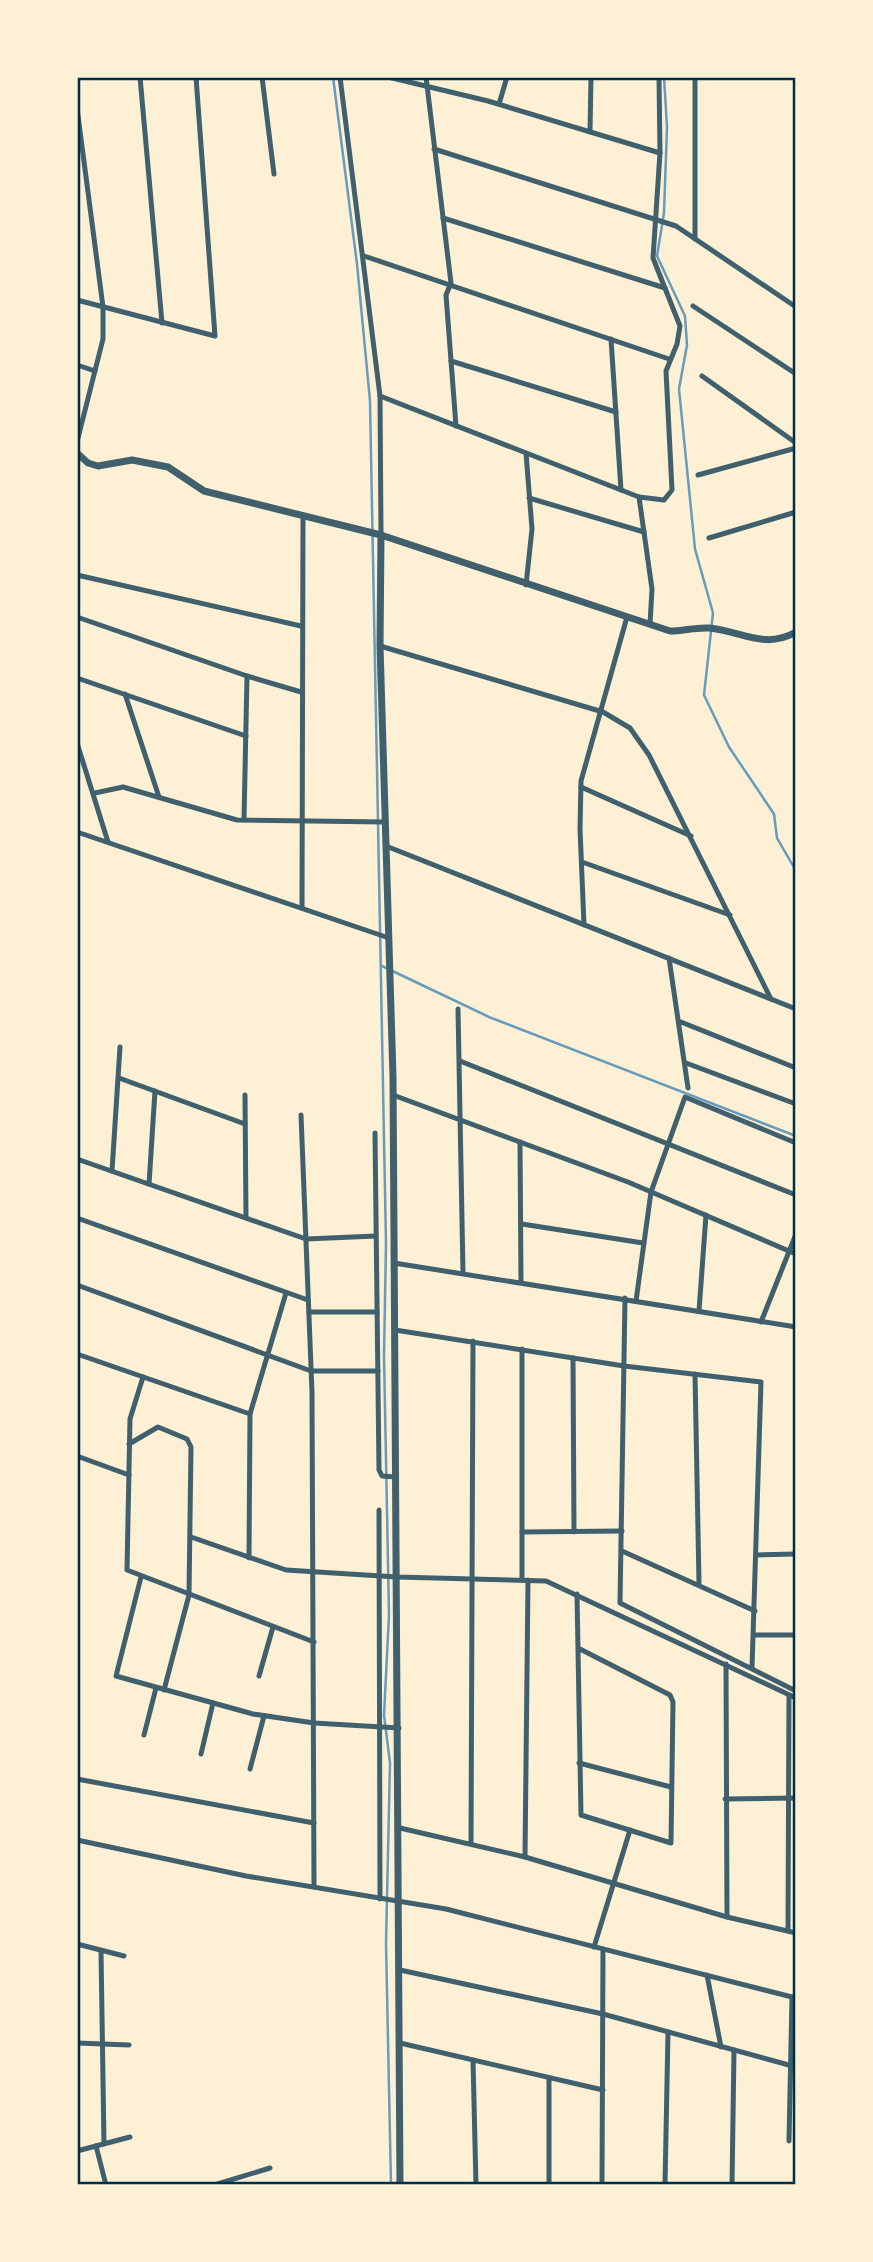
<svg xmlns="http://www.w3.org/2000/svg" width="873" height="2262" font-family="Raleway,sans-serif">
	<style>
		.lines { fill: none; stroke-linecap: round; stroke-linejoin: round }
		.stream { stroke: #669bbc; stroke-width: 2.5 }
		.minor { stroke: #3f606c; stroke-width: 5 }
		.tertiary { stroke: #3f606c; stroke-width: 7 }
		.neatline { fill: none; stroke: #003049; stroke-width: 2.5 }
	</style>
	<rect width="100%" height="100%" fill="#fdf0d5"/>
	<g class="lines">
		<g class="stream">
			<polyline points="333,77 357,264 370,401 386,1244 384,1356 389,1615 384,1715 390,1763 386,1943 391,2185"/>
			<polyline points="664,77 667,127 664,213 657,256 685,316 687,345 679,389 695,549 713,613 704,695 729,747 774,814 777,838 796,871"/>
			<polyline points="382,966 489,1017 796,1136"/>
		</g>
		<g class="minor">
			<polyline points="140,77 162,323"/>
			<polyline points="262,77 274,174"/>
			<polyline points="340,77 380,396 381,535"/>
			<polyline points="388,77 488,101 660,153"/>
			<polyline points="426,77 451,283 446,295 456,426"/>
			<polyline points="695,77 695,239"/>
			<polyline points="499,104 507,77"/>
			<polyline points="77,108 103,307 103,339 77,442"/>
			<polyline points="590,132 591,77"/>
			<polyline points="434,149 676,226 796,307"/>
			<polyline points="443,218 665,288"/>
			<polyline points="364,256 669,359"/>
			<polyline points="77,300 215,336 196,77"/>
			<polyline points="693,306 796,374"/>
			<polyline points="611,339 621,490"/>
			<polyline points="451,361 616,412"/>
			<polyline points="77,365 95,371"/>
			<polyline points="702,376 796,443"/>
			<polyline points="380,396 639,497 664,500 672,490 666,371 677,344 680,326 653,258 660,153 659,77"/>
			<polyline points="526,453 532,529 526,585"/>
			<polyline points="698,475 796,448"/>
			<polyline points="639,497 652,589 650,624"/>
			<polyline points="529,498 644,532"/>
			<polyline points="709,538 796,512"/>
			<polyline points="77,575 301,626"/>
			<polyline points="77,617 247,676 301,692"/>
			<polyline points="380,646 603,712 630,728 649,755 771,999"/>
			<polyline points="77,678 246,736"/>
			<polyline points="125,694 159,797"/>
			<polyline points="77,743 108,842"/>
			<polyline points="581,787 691,836"/>
			<polyline points="95,793 123,787 237,820 385,822"/>
			<polyline points="244,820 247,676"/>
			<polyline points="77,832 389,938"/>
			<polyline points="386,846 796,1009"/>
			<polyline points="582,862 730,915"/>
			<polyline points="302,908 303,516"/>
			<polyline points="584,925 580,829 581,781 627,617"/>
			<polyline points="669,958 688,1088"/>
			<polyline points="458,1009 463,1273"/>
			<polyline points="681,1022 796,1068"/>
			<polyline points="460,1061 796,1195"/>
			<polyline points="686,1063 796,1104"/>
			<polyline points="119,1078 245,1124"/>
			<polyline points="245,1095 246,1218"/>
			<polyline points="393,1095 628,1182 796,1254"/>
			<polyline points="301,1115 312,1392 314,1887"/>
			<polyline points="375,1133 379,1470 382,1476 396,1477"/>
			<polyline points="520,1142 521,1282"/>
			<polyline points="77,1159 306,1239 376,1236"/>
			<polyline points="112,1171 120,1047"/>
			<polyline points="149,1184 155,1091"/>
			<polyline points="77,1218 308,1300"/>
			<polyline points="522,1224 643,1243"/>
			<polyline points="394,1263 796,1327"/>
			<polyline points="77,1285 311,1371 378,1371"/>
			<polyline points="625,1298 620,1603 796,1691"/>
			<polyline points="636,1301 651,1192 685,1097 796,1143"/>
			<polyline points="699,1311 706,1215"/>
			<polyline points="309,1312 377,1312"/>
			<polyline points="761,1322 796,1234"/>
			<polyline points="395,1330 624,1366 761,1382 752,1668"/>
			<polyline points="77,1354 250,1414"/>
			<polyline points="573,1358 574,1532"/>
			<polyline points="695,1374 699,1583"/>
			<polyline points="143,1377 130,1419 127,1570 314,1642"/>
			<polyline points="129,1444 158,1427 187,1439 191,1447 189,1595 164,1690"/>
			<polyline points="77,1456 129,1475"/>
			<polyline points="379,1510 380,1899"/>
			<polyline points="522,1532 622,1531"/>
			<polyline points="191,1537 286,1570 397,1577 546,1581 796,1698"/>
			<polyline points="622,1551 755,1611"/>
			<polyline points="757,1555 796,1554"/>
			<polyline points="249,1558 250,1414 286,1293"/>
			<polyline points="141,1577 116,1676 253,1714 314,1723 399,1728"/>
			<polyline points="522,1580 522,1349"/>
			<polyline points="577,1594 581,1815 671,1843 673,1702 670,1695 578,1648"/>
			<polyline points="754,1635 796,1635"/>
			<polyline points="726,1664 727,1917"/>
			<polyline points="259,1676 273,1627"/>
			<polyline points="144,1735 156,1688"/>
			<polyline points="201,1754 213,1703"/>
			<polyline points="579,1763 671,1787"/>
			<polyline points="250,1769 264,1716"/>
			<polyline points="77,1779 314,1823"/>
			<polyline points="725,1799 796,1798"/>
			<polyline points="400,1828 525,1857 727,1917 796,1933"/>
			<polyline points="77,1840 246,1876 446,1909 796,1998"/>
			<polyline points="471,1844 473,1341"/>
			<polyline points="525,1857 528,1580"/>
			<polyline points="788,1931 789,1695"/>
			<polyline points="77,1944 124,1956"/>
			<polyline points="594,1947 630,1830"/>
			<polyline points="101,1951 104,2144"/>
			<polyline points="400,1970 603,2014 796,2067"/>
			<polyline points="707,1975 721,2047"/>
			<polyline points="77,2043 129,2045"/>
			<polyline points="400,2043 603,2090"/>
			<polyline points="473,2060 476,2185"/>
			<polyline points="789,2141 792,1997"/>
			<polyline points="96,2146 106,2185"/>
			<polyline points="77,2151 130,2137"/>
			<polyline points="214,2185 270,2168"/>
			<polyline points="549,2185 549,2078"/>
			<polyline points="602,2185 603,1949"/>
			<polyline points="665,2185 668,2032"/>
			<polyline points="732,2185 734,2050"/>
		</g>
		<g class="tertiary">
			<path d="M77,453L88,463L98,466L132,460L168,467L204,491L381,535L670,631C683,631 696,627 709,628C742,631 764,650 796,632"/>
			<polyline points="381,535 380,646 393,1077 400,2185"/>
		</g>
	</g>
	<rect width="873" height="2262" fill="none" stroke="#fdf0d5" stroke-width="158"/>
	<rect x="79" y="79" width="715" height="2104" class="neatline"/>
</svg>
